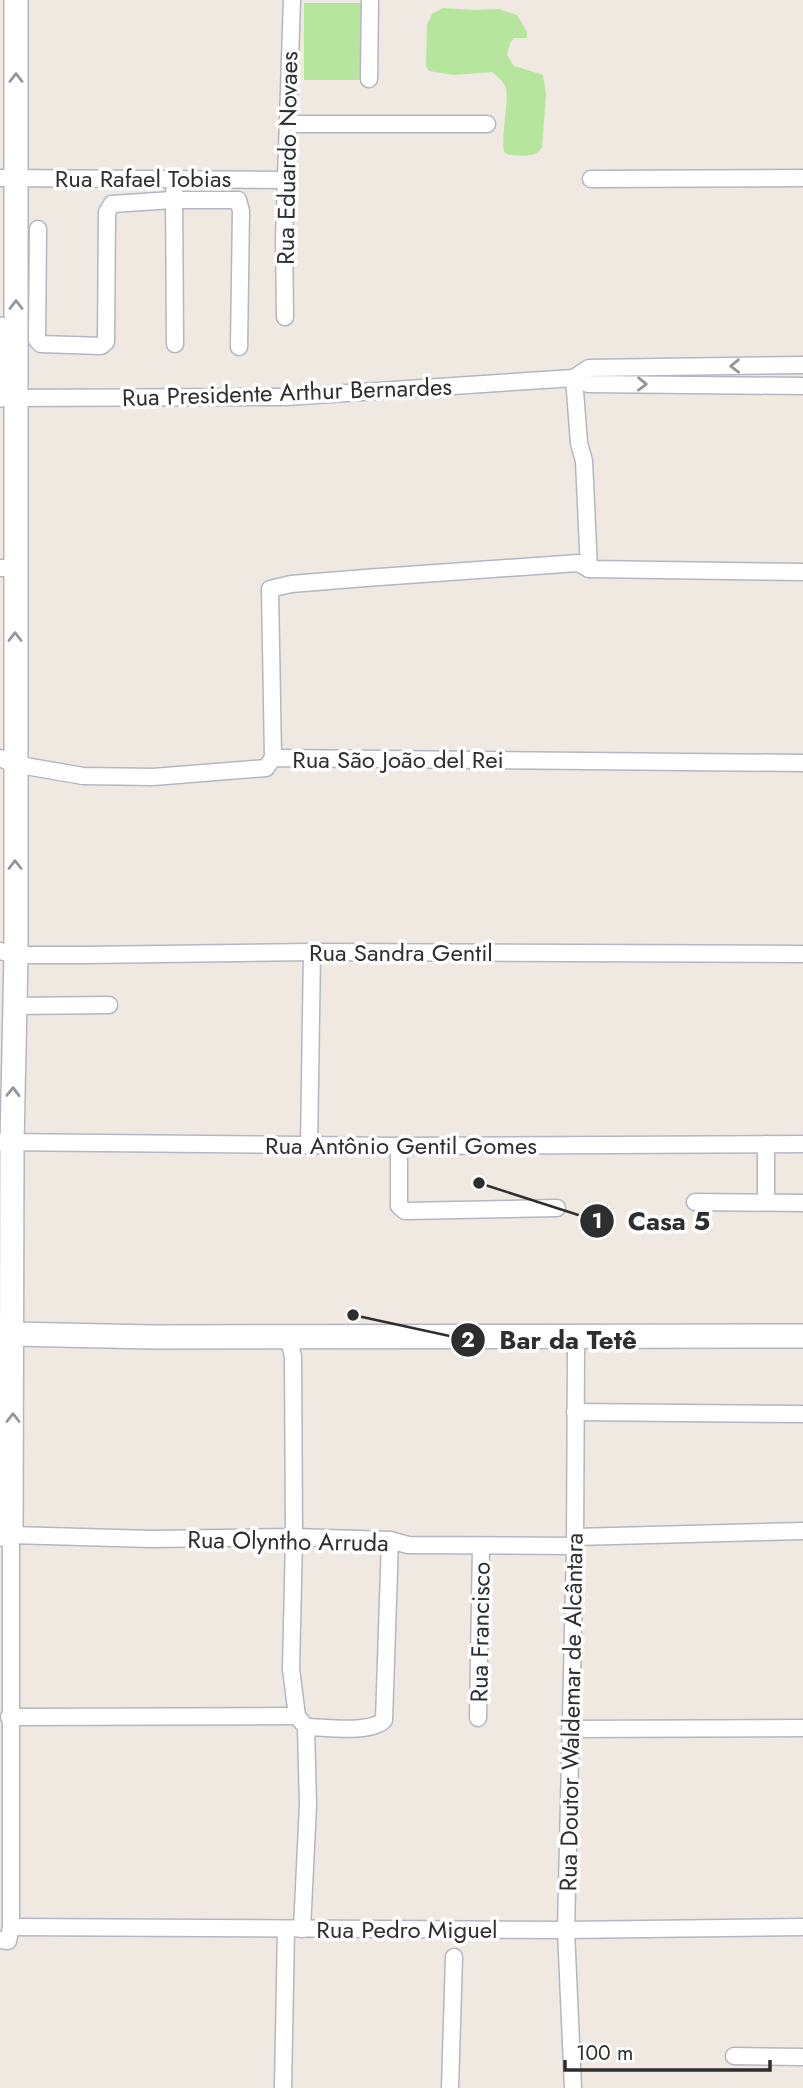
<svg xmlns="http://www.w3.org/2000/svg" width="803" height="2088" font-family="Jost,sans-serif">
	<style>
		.green { fill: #b6e59e }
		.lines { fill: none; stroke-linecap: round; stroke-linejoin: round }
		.street-casing { stroke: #b4b7c1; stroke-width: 19 }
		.secondary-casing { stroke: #b4b7c1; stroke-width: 26 }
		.street { stroke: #fff; stroke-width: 16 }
		.secondary { stroke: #fff; stroke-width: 23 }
		.oneway { stroke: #969696 }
		.labels { text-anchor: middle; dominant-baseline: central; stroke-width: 7; stroke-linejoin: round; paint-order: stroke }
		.street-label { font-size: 24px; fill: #2e2e2e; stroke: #fff }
		.leader { fill: none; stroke: #2e2e2e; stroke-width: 2.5 }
		.callout-dot { fill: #2e2e2e; stroke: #fff; stroke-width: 2.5 }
		.mark-label { font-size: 21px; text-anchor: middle; font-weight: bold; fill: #fff }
		.callout-label { font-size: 26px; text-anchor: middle; font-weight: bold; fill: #2e2e2e; stroke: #fff; stroke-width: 7; stroke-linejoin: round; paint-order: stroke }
	</style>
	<rect width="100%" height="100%" fill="#efe9e1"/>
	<g class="green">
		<polygon points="304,3 362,3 361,80 304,80"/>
		<path d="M443,8L473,10L499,9L517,15L527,32V38H514L510,43L507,55L514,66L543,75L546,94L542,147C536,159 521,155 509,155L504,152C501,133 509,102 506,89C504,81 498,77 492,72L454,75L429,71L426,66L427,25L432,14Z"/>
	</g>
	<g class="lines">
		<g class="street-casing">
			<g id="street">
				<polyline points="369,79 370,0"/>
				<polyline points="288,124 487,124"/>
				<polyline points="0,178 287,180"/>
				<polyline points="591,179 803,178"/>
				<polyline points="174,191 175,344"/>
				<polyline points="38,229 37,340 41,344 101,346 106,342 107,212 112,204 173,200 238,200 241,211 239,347"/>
				<polyline points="285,317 284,239 292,0"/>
				<polyline points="574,378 589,368 803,365"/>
				<polyline points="574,378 579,443 584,461 589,569"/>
				<polyline points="5,398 286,397 574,378 588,384 803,386"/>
				<polyline points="0,568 15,568"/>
				<polyline points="0,758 14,764 83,776 153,777 266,768 273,758 803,763"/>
				<polyline points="273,758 270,589 291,584 365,578 578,563 589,569 803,572"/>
				<polyline points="0,951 16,955 85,955 312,952 803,954"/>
				<polyline points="15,1006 109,1005"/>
				<polyline points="0,1142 399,1146 803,1144"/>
				<polyline points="309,1146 312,952"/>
				<polyline points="399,1146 399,1206 405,1211 557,1208"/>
				<polyline points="695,1202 803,1203"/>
				<polyline points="766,1202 766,1144"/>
				<polyline points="288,1337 293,1356 294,1537 291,1669 297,1716 306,1727 308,1805 302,1929"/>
				<polyline points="572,1337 576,1349 575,1546 566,1930 573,2088"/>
				<polyline points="575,1412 803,1414"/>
				<polyline points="575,1537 803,1531"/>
				<polyline points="9,1717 297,1716"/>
				<polyline points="478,1718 481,1546"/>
				<path d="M306,1727C326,1727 370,1734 384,1720L390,1540"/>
				<polyline points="570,1729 803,1728"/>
				<polyline points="11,1927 566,1930 803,1927"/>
				<polyline points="0,1940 8,1941 11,1927 11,1535 152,1539 294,1537 390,1540 408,1545 575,1546"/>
				<polyline points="734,2056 803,2057"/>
				<polyline points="283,2088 286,1929"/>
				<polyline points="450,2088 454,1957"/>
			</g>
		</g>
		<g class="secondary-casing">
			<g id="secondary">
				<polyline points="0,329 0,395"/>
				<polyline points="0,1338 13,1334 153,1337 803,1336"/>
				<polyline points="0,1534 11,1535 12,1143 16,955 16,0"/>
			</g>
		</g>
		<use href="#street" class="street"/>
		<use href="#secondary" class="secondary"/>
	</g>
	<defs><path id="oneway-chevron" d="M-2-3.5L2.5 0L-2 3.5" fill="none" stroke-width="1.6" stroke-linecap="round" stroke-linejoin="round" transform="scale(1.75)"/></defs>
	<g class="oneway">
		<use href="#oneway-chevron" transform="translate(16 78) rotate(-90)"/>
		<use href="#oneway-chevron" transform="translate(16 305) rotate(-90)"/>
		<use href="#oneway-chevron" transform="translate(735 366) rotate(179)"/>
		<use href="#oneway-chevron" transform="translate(642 384) rotate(1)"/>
		<use href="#oneway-chevron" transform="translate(15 637) rotate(-90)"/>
		<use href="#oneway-chevron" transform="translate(15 865) rotate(-90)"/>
		<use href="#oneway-chevron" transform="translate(13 1092) rotate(-89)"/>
		<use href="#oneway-chevron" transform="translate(13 1418) rotate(-90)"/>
	</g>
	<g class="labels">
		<g class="street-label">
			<text transform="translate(287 158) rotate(-89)">Rua Eduardo Novaes</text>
			<text x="143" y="178">Rua Rafael Tobias</text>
			<text transform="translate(287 392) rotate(-2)">Rua Presidente Arthur Bernardes</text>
			<text x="398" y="759">Rua São João del Rei</text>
			<text x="401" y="952">Rua Sandra Gentil</text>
			<text x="401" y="1145">Rua Antônio Gentil Gomes</text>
			<text transform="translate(288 1541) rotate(1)">Rua Olyntho Arruda</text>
			<text transform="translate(480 1632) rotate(-89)">Rua Francisco</text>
			<text transform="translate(571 1712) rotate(-89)">Rua Doutor Waldemar de Alcântara</text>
			<text x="407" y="1929">Rua Pedro Miguel</text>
		</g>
	</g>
	<path class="leader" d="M479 1183L597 1221M353 1315L468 1340"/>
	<g class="callout-dot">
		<circle cx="479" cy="1183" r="7"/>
		<circle cx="353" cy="1315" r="7"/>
		<circle cx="597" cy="1221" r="18"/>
		<circle cx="468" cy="1340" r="18"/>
	</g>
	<g class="mark-label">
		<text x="597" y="1228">1</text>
		<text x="468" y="1347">2</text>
	</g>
	<g class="callout-label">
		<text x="669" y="1230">Casa 5</text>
		<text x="568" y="1349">Bar da Tetê</text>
	</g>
	<path d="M565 2060v10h205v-10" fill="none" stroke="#2e2e2e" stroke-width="3.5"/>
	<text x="576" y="2060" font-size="21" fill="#2e2e2e" stroke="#ffffff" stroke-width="5" paint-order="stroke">100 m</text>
</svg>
